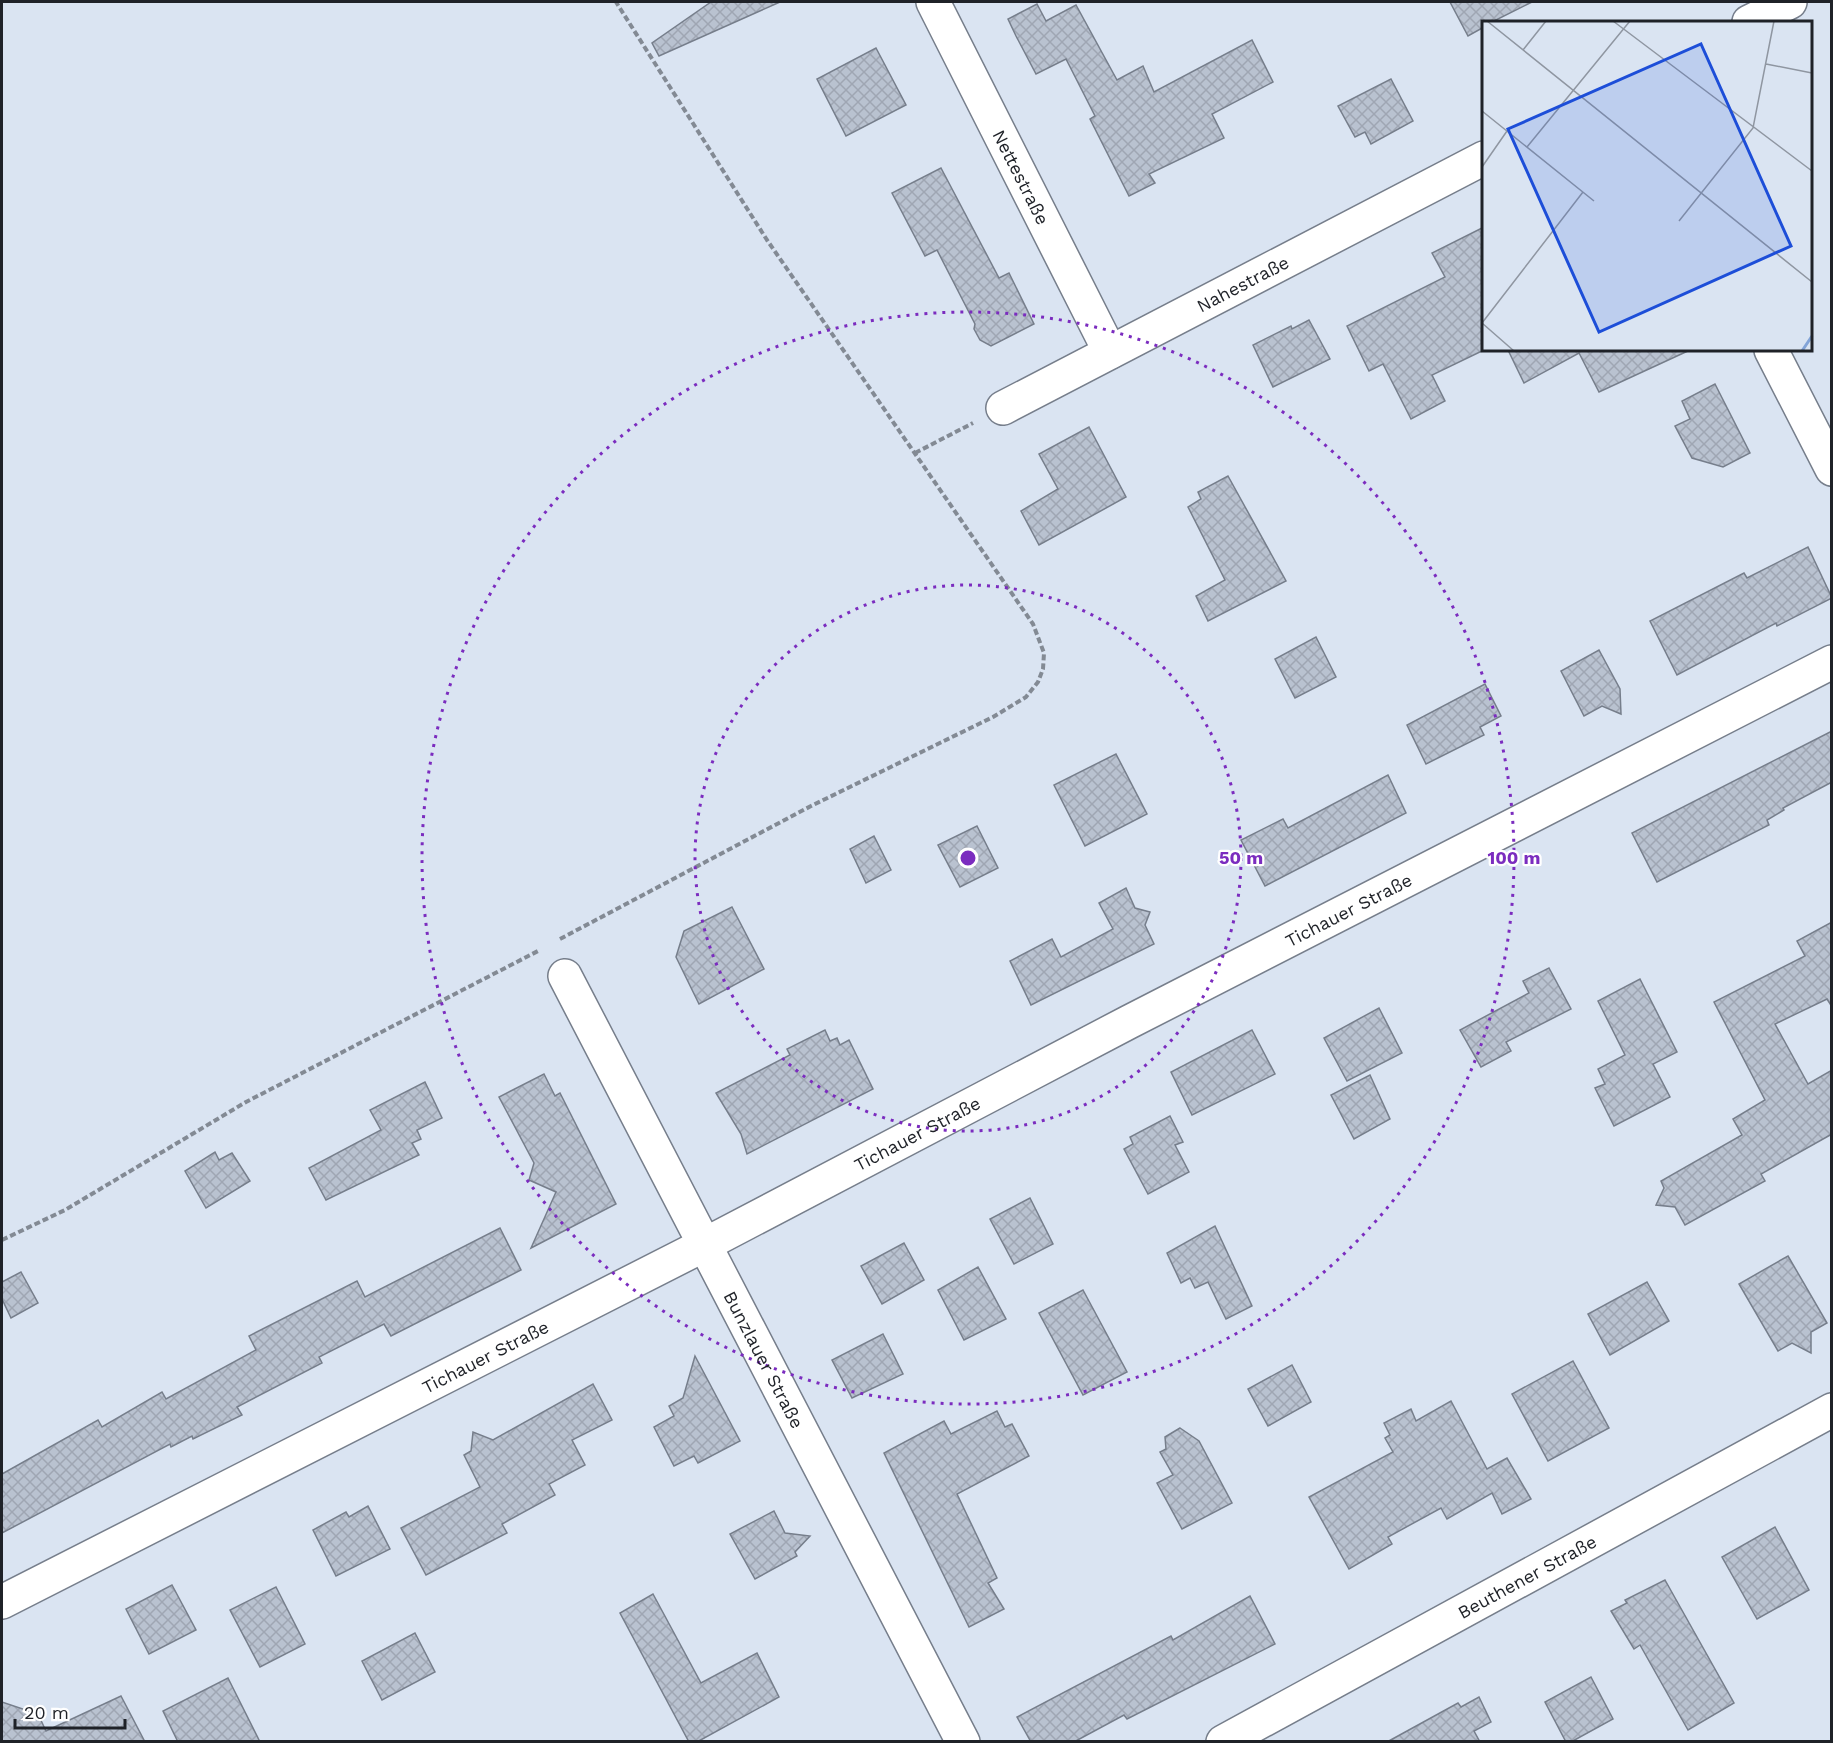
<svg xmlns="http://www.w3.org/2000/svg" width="1833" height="1743" font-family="'Work Sans',sans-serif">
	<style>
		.building { fill: url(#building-cross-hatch); stroke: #767e8b; stroke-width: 1.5 }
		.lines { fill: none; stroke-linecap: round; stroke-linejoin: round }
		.minor-casing { stroke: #767e8b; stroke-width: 36 }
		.path { stroke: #838a94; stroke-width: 4; stroke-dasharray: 6 3; stroke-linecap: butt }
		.minor { stroke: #fff; stroke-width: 33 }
		.ring { fill: none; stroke: #7b2cbf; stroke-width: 3; stroke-dasharray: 3 6 }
		.labels { text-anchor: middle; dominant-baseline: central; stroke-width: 4.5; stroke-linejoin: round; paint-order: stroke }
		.street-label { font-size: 18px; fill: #1f2228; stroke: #fff }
		.inset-river { fill: none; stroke: #83a4d7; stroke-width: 3 }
		.inset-road { fill: none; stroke: #8f96a1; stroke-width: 1.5 }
		.view { fill: #1d4ed8; fill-opacity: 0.15; stroke: #1d4ed8; stroke-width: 3 }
		.inset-edge { fill: none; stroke: #1f2228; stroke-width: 3 }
		.centre { fill: #7b2cbf; stroke: #fff; stroke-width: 3 }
		.ring-label { font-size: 18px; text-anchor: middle; font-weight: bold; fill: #7b2cbf; stroke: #fff; stroke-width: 4.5; stroke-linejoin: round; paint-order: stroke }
	</style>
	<defs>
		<pattern id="building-cross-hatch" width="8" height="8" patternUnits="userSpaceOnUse" patternTransform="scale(1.5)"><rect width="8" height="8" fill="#b9c2d0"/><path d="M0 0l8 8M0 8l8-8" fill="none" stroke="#9fa6b3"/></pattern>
	</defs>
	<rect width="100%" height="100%" fill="#dae4f2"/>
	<g class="building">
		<polygon points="711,2 780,2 659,56 652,43"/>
		<polygon points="1450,2 1532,2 1492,22 1484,22 1484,27 1468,36"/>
		<polygon points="1037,4 1046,21 1076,5 1117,80 1143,66 1154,92 1252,40 1273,82 1212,114 1224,138 1149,174 1155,183 1129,196 1090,119 1095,116 1066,59 1036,74 1016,36 1008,19"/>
		<polygon points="876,48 906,105 846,136 817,79"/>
		<polygon points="1391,79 1413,121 1371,144 1365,132 1355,137 1338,106"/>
		<polygon points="941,168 999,278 1009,273 1034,324 991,346 980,340 974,329 975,324 937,250 925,256 892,193"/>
		<polygon points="1484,227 1484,350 1432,375 1445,401 1411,419 1383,364 1369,371 1347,326 1445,277 1432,253"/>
		<polygon points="1309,320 1330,359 1273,387 1253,345 1291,326 1292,329"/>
		<polygon points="1508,350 1690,350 1599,392 1579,353 1524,383"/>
		<polygon points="1715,384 1750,453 1723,467 1692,458 1675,426 1690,419 1682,401"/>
		<polygon points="1089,427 1126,497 1039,545 1021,511 1058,489 1039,454"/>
		<polygon points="1228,476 1286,581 1208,621 1196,596 1225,580 1188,507 1201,499 1198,492"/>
		<polygon points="1808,547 1832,598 1777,626 1776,623 1677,675 1650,621 1744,573 1747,578"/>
		<polygon points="1316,637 1336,677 1295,698 1275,659"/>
		<polygon points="1599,650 1620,689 1621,714 1602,706 1584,716 1561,671"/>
		<polygon points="1485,684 1501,716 1480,727 1484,735 1426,764 1407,725"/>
		<polygon points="1832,731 1832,782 1783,808 1784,810 1767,820 1769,825 1657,882 1632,833"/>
		<polygon points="1116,754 1147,814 1085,846 1054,785"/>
		<polygon points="1388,775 1406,813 1265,886 1241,840 1283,819 1288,828"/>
		<polygon points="977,826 998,868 960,887 938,845"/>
		<polygon points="874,836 891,870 866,883 850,849"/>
		<polygon points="1126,888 1135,908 1150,912 1145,925 1154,944 1031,1005 1010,961 1052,939 1061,957 1113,929 1099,903"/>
		<polygon points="732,907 764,969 699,1004 676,957 684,931"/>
		<polygon points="1832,922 1832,1007 1827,999 1775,1024 1808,1084 1832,1070 1832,1134 1761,1174 1765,1181 1685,1225 1675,1207 1656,1205 1664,1188 1661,1181 1742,1135 1733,1119 1765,1100 1714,1002 1805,956 1797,941"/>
		<polygon points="1549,968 1571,1009 1506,1042 1511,1051 1481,1067 1460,1030 1529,993 1523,981"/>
		<polygon points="1640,979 1677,1052 1653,1064 1670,1097 1614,1126 1595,1088 1605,1084 1598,1069 1625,1055 1598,1001"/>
		<polygon points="1379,1008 1402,1053 1347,1081 1324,1038"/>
		<polygon points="825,1030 830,1041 837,1038 840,1045 849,1040 873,1089 747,1154 741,1134 716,1093 790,1055 787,1049"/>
		<polygon points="1252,1030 1275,1074 1192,1115 1171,1072"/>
		<polygon points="544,1074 555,1096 560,1093 616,1204 531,1248 556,1192 529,1180 534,1163 499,1097"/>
		<polygon points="1370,1075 1390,1119 1354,1139 1331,1095"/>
		<polygon points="425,1082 442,1118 417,1130 421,1139 412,1143 419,1155 326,1200 309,1168 381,1130 370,1110"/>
		<polygon points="1170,1116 1183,1142 1175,1145 1189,1172 1148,1194 1124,1149 1133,1144 1130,1137"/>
		<polygon points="215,1152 219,1160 232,1153 250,1181 206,1208 185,1171"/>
		<polygon points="1030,1198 1053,1244 1014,1264 990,1219"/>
		<polygon points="1215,1226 1252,1306 1226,1319 1208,1282 1195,1288 1190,1278 1181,1283 1167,1253"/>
		<polygon points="500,1228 521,1270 391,1336 384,1324 319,1357 322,1363 237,1407 242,1415 193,1439 192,1436 171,1447 170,1444 2,1533 2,1474 98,1420 102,1427 162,1392 166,1399 256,1350 249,1336 357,1281 365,1297"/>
		<polygon points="904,1243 924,1280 882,1304 861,1266"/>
		<polygon points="1788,1256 1827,1323 1811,1332 1811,1353 1792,1343 1778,1351 1739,1284"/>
		<polygon points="978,1267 1006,1319 964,1340 938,1290"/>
		<polygon points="21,1272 38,1303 11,1318 2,1299 2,1282"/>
		<polygon points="1647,1282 1669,1321 1610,1355 1588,1314"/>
		<polygon points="1083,1290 1127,1372 1083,1395 1039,1313"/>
		<polygon points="883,1334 903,1374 852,1398 832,1360"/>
		<polygon points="695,1356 740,1441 698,1463 694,1456 674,1466 654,1427 674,1416 669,1406 683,1398"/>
		<polygon points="1573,1361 1609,1428 1548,1461 1512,1394"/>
		<polygon points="1292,1365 1311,1402 1268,1426 1248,1389"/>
		<polygon points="593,1384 612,1420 572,1440 585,1465 549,1484 555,1495 502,1524 507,1533 426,1575 401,1528 480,1487 464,1455 471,1451 473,1432 493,1440"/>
		<polygon points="1451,1401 1487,1469 1507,1458 1531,1499 1502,1514 1492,1493 1447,1519 1441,1508 1388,1537 1392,1544 1349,1569 1309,1497 1393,1452 1385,1438 1390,1435 1384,1423 1411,1409 1416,1421"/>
		<polygon points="997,1411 1005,1427 1012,1424 1029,1456 957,1494 997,1578 988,1583 1004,1609 969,1627 884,1453 944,1421 951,1434"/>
		<polygon points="1180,1428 1199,1441 1232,1503 1182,1529 1157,1483 1173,1475 1160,1452 1166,1449 1165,1437"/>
		<polygon points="368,1506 390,1549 336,1576 313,1530 346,1512 349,1517"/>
		<polygon points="774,1511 785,1533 810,1536 795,1552 797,1556 755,1579 730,1534"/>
		<polygon points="1775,1527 1809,1590 1757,1619 1722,1557"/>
		<polygon points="1665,1580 1734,1703 1688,1730 1640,1645 1634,1649 1611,1611 1627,1603 1625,1600"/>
		<polygon points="172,1585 196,1630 149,1654 126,1609"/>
		<polygon points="276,1587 305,1644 260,1667 230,1610"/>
		<polygon points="653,1594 701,1683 757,1653 779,1697 697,1742 689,1742 620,1613"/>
		<polygon points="1250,1596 1275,1644 1127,1719 1124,1715 1074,1742 1031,1742 1017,1717 1171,1636 1173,1640"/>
		<polygon points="415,1633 435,1672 382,1700 362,1661"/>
		<polygon points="1591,1677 1613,1719 1571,1742 1566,1742 1545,1702"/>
		<polygon points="228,1678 260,1742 178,1742 163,1711"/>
		<polygon points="121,1696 145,1742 2,1742 2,1702 38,1714 46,1731"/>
		<polygon points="1479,1697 1491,1722 1474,1731 1480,1742 1387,1742 1458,1703 1461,1707"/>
	</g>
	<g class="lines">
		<g class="minor-casing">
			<g id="minor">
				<path id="s1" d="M933,2L1110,352"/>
				<polyline points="1749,22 1790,2"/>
				<polyline points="1771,350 1832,469"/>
				<path id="s2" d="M1003,408L1484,158"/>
				<path id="s3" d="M565,976L963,1742"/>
				<path id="s4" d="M2,1602L704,1245L1129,1022L1832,662"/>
				<path id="s5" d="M1223,1742L1832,1410"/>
			</g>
		</g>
		<g class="path">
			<polyline points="915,453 973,423"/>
			<polyline points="560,939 811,806 993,717 1026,697 1038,682 1043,669 1044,653 1033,624 767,240 616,2"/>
			<polyline points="2,1240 65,1210 246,1102 538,951"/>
		</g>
		<use href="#minor" class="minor"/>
	</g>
	<g class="ring">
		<circle cx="968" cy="858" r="273"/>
		<circle cx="968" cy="858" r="546"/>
	</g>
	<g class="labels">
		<g class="street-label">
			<text stroke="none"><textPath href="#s1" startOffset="196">Nettestraße</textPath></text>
			<text stroke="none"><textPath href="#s2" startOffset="270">Nahestraße</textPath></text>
			<text stroke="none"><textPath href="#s4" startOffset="1514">Tichauer Straße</textPath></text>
			<text stroke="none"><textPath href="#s4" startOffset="1028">Tichauer Straße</textPath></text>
			<text stroke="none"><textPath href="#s4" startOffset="542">Tichauer Straße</textPath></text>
			<text stroke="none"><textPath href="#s3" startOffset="432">Bunzlauer Straße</textPath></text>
			<text stroke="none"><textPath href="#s5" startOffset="346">Beuthener Straße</textPath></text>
		</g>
	</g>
	<g transform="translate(1482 21)">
		<rect width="330" height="330" fill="#dae4f2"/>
		<path class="inset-river" d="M320,330L330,315"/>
		<path class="inset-road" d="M5,0L330,261M131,0L330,150M41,29L64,0M284,43L330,52M0,90L112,180M45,126L148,0M0,146L25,110M197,200L271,107L292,0M0,302L101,171M0,302L32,330"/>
		<path class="view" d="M219,23L309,225L117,311L26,108Z"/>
		<rect width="330" height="330" class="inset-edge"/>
	</g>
	<circle cx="968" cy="858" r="9" class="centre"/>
	<g class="ring-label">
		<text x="1241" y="864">50 m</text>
		<text x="1514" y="864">100 m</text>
	</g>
	<rect width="1833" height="1743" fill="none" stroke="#1f2228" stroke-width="6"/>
	<path d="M15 1719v9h110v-9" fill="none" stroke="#1f2228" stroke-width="3"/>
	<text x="24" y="1719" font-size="18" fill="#1f2228" stroke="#ffffff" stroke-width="4.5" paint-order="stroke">20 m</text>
</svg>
